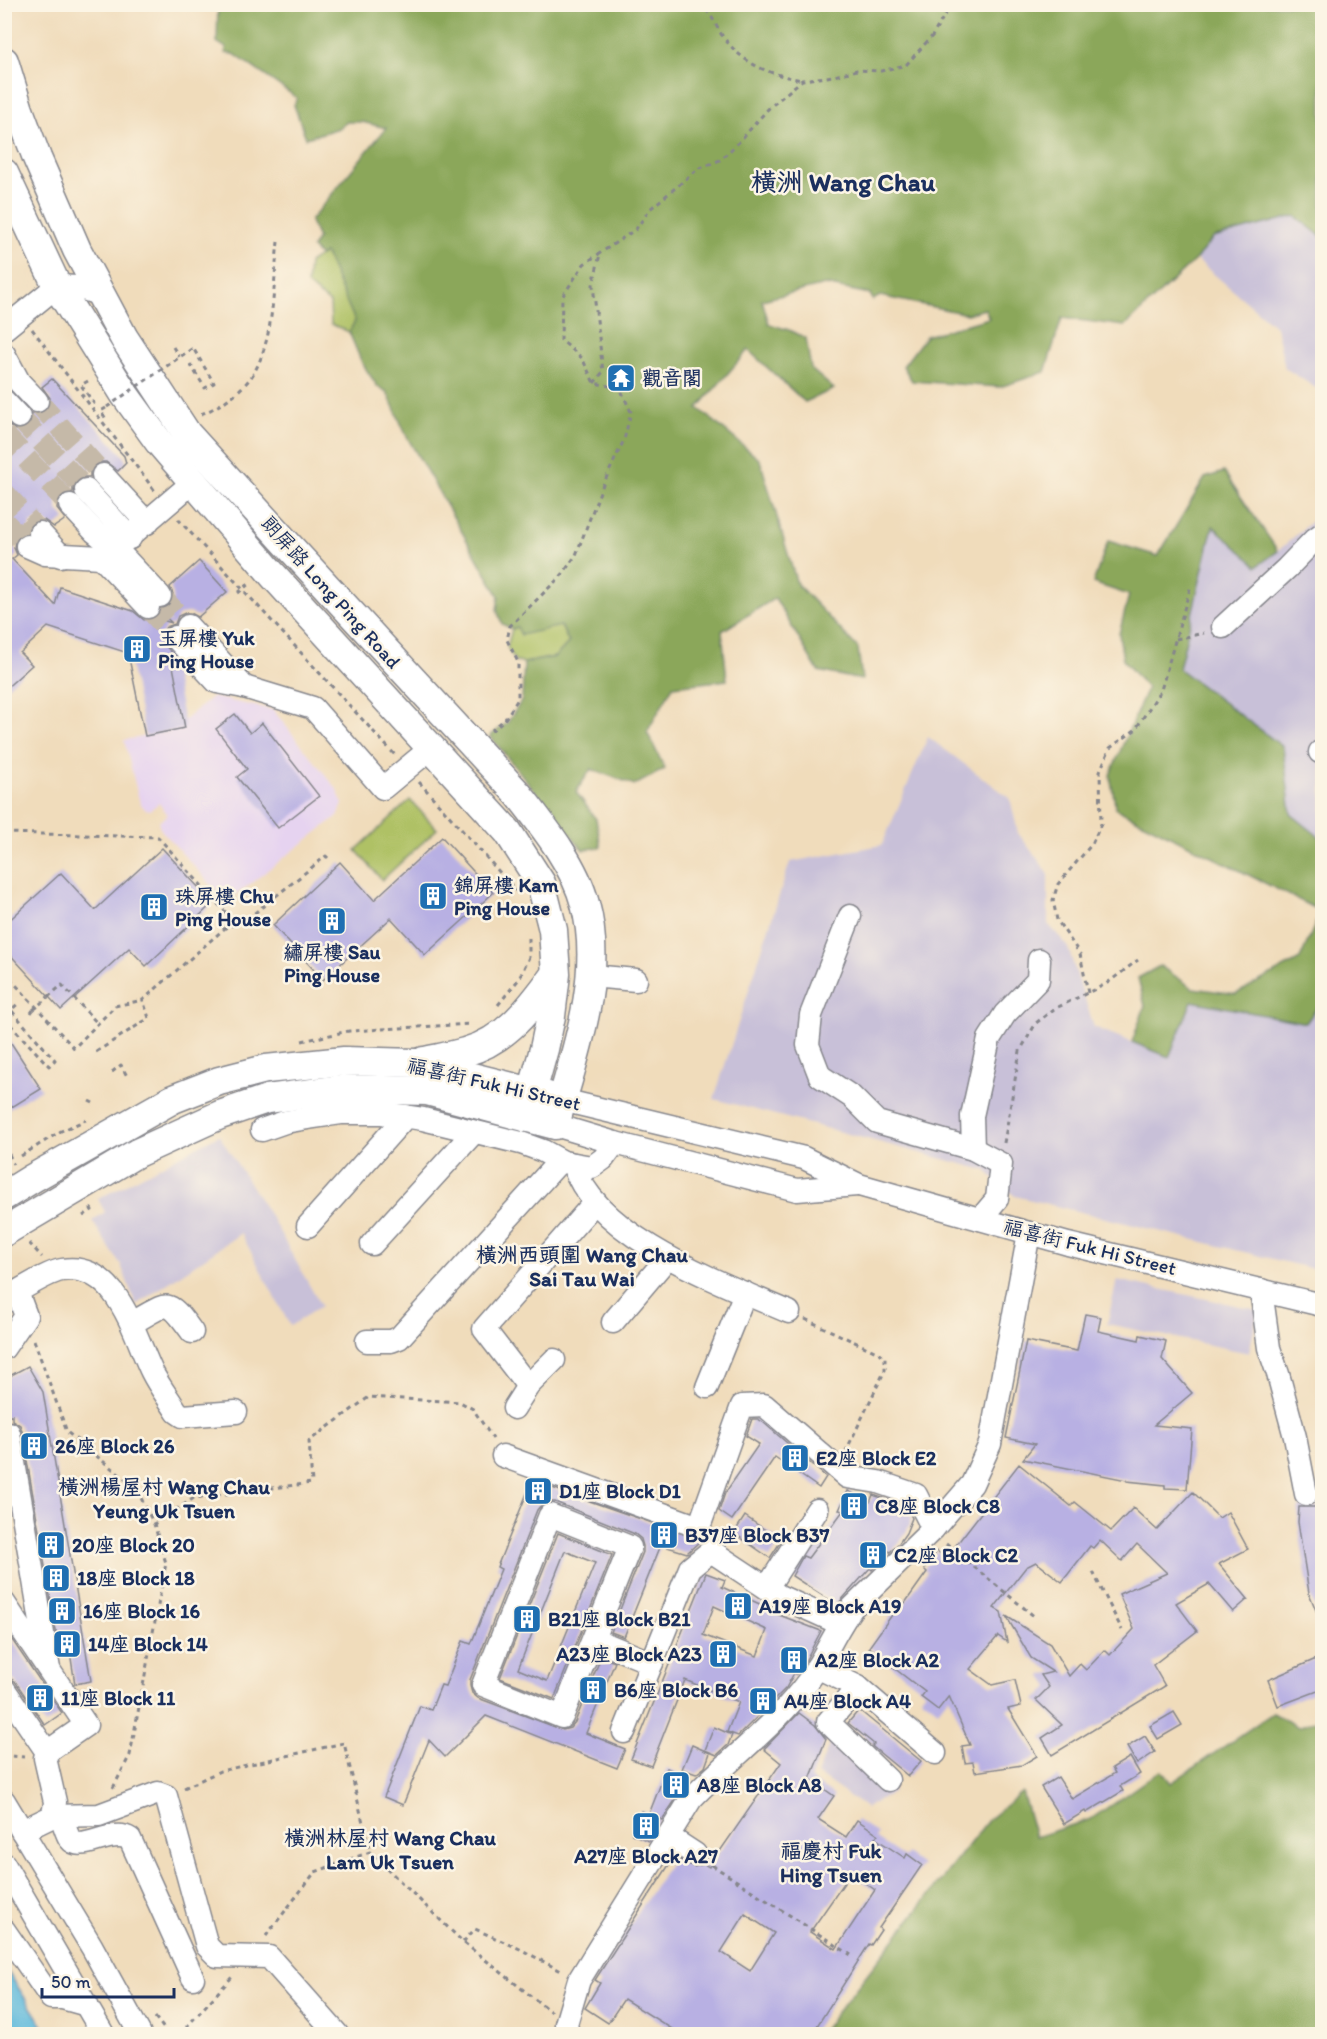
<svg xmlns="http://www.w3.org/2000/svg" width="1327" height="2039" font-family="Itim,'LXGW WenKai TC',sans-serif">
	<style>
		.built { fill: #e6d3f0 }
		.industrial { fill: #c8c0d8 }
		.green { fill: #afc165; stroke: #657862; stroke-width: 1.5 }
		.forest { fill: #8ba75a; stroke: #536b5c; stroke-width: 1.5 }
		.water { fill: #5fbadc; stroke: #3d749d; stroke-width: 1.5 }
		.building { fill: #b8b0e3; fill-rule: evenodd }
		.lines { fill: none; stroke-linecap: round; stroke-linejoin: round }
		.minor-tunnel { stroke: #c5b9a8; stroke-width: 22; stroke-dasharray: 22 11; stroke-linecap: butt }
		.minor-casing { stroke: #86868c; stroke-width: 25 }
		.major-casing { stroke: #86868c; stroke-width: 31 }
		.path { stroke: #86868c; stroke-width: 3; stroke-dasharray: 4.5 4.5; stroke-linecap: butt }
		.minor { stroke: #fff; stroke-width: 22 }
		.major { stroke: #fff; stroke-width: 28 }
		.path-bridge { stroke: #86868c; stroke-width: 3; stroke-dasharray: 4.5 4.5; stroke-linecap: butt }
		.labels { text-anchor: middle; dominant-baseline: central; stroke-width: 5; stroke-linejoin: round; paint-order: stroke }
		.poi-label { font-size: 20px; font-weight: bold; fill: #1b2f5e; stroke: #fcf5e5; text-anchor: start }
		.street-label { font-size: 20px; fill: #1b2f5e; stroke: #fcf5e5 }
		.neighbourhood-label { font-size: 21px; font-weight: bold; fill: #1b2f5e; stroke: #fcf5e5 }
		.district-label { font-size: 26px; font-weight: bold; fill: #1b2f5e; stroke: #fcf5e5 }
	</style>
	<rect width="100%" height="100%" fill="#fcf5e5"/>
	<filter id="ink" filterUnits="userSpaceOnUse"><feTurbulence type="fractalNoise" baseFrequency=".0167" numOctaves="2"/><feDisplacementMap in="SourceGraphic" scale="12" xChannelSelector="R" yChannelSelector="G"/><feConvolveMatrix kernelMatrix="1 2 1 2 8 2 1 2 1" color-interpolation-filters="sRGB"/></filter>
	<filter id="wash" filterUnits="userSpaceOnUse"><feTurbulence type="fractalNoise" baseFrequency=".008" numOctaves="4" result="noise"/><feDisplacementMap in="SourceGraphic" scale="24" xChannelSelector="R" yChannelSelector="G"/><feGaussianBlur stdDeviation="1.35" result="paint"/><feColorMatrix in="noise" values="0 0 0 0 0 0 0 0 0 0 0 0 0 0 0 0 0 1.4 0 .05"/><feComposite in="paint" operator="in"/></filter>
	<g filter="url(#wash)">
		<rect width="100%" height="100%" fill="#f0dcbb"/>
		<polygon class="built" points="212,697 273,710 336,788 343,804 338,816 237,894 228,896 222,894 212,886 162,831 159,826 159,822 167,815 159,803 150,810 145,809 140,803 124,740 170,732"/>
		<g class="industrial">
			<polygon points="1255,185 1322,237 1322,392 1285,368 1276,327 1196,259"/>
			<polygon points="1322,512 1322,839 1291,814 1283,747 1179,669 1213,525 1278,551"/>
			<polygon points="928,737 1010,798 1018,833 1048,873 1048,924 1067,945 1094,1027 1169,1057 1192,1001 1306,1023 1322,1001 1322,1271 1015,1196 985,1170 714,1099 790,862 882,845"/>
			<polygon points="219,1135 274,1222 321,1306 290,1326 241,1233 136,1305 121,1265 92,1221 105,1212 98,1199"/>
			<polygon points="1117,1280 1258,1310 1249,1353 1107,1324"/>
			<polygon points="834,1733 894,1791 866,1808 817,1774"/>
		</g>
		<g class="green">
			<polygon points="346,238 372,292 349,332 331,324 330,303 307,285 309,263"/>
			<polygon points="553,610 569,643 555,657 524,663 515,661 507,647 512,629"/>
			<polygon points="410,800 437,829 382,880 356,850"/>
		</g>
		<g class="forest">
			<polygon points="218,4 1322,5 1322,237 1295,216 1213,238 1196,259 1125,326 1062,318 1045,372 1000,387 912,381 903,366 926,336 989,318 985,309 967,314 880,296 873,300 870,294 825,285 762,300 769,324 789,330 806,338 811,369 834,389 805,402 748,350 698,408 760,460 797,584 858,648 862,680 818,671 775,598 722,631 727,680 673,686 647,732 665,769 635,785 591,769 576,792 596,819 601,847 583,850 490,736 508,722 522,700 524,663 555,657 569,642 561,626 521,635 517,627 512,629 502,624 497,610 499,596 407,437 387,392 377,386 362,363 349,332 355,321 325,253 320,256 312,248 318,238 310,221 386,128 362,122 347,122 339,128 306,138 294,105 297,98 234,54 225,53 226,48 217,42"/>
			<polygon points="1224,472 1278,551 1257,566 1213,526 1179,669 1283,747 1291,814 1322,839 1322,1001 1306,1023 1192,1001 1169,1057 1132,1042 1145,1006 1138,978 1160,966 1193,988 1236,994 1300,959 1321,911 1116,809 1110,775 1147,688 1123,660 1119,634 1129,595 1093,583 1108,541 1158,556 1205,478"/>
			<polygon points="1273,1713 1298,1727 1322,1718 1322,2034 820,2034 989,1819 1022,1792 1035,1837 1091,1819 1161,1770 1171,1783"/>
		</g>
		<polygon class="water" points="5,1967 48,2034 5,2034"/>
		<g id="blocks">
			<g class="building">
				<polygon points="52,379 124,456 126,463 118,471 106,462 100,462 94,465 90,470 90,477 84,477 77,480 73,485 73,492 61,495 57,500 57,509 65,519 63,521 54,527 44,520 38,520 31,523 27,533 20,535 15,540 14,548 17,555 12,559 55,605 60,587 133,611 144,620 155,618 172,623 160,612 161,609 169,606 173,600 173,594 170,587 199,561 227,592 198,617 191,613 185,613 178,616 175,624 166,627 162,634 162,641 170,651 185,728 145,736 128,653 48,627 20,653 32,665 4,690 4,431 9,426 16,430 23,430 32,421 32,413 40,414 47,410 50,404 50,398 42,387"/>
				<polygon points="235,714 250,733 262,723 319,796 278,828 237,777 247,769 216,729"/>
				<polygon points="442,837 493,893 425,955 391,918 323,980 273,925 340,862 374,900"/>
				<polygon points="162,848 213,903 146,966 129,948 61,1010 4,948 4,925 61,873 95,910"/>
				<polygon points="4,1032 41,1089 4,1112"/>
				<polygon points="1085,1314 1101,1317 1098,1331 1139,1340 1140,1335 1166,1341 1162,1359 1192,1393 1154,1425 1192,1429 1187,1489 1165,1488 1165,1485 1127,1481 1127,1480 1023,1459 1035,1444 1006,1438 1026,1341 1077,1351"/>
				<polygon points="28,1366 43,1392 91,1681 75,1684 70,1652 60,1654 22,1431 20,1425 12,1420 12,1415 4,1419 4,1379"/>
				<polygon points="752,1419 758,1419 764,1423 826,1477 819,1488 775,1457 732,1520 719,1511 725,1493 759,1444 746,1436"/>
				<polygon points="1019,1464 1071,1506 1075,1502 1111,1531 1133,1508 1157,1530 1193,1492 1219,1518 1228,1512 1248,1549 1219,1564 1248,1599 1233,1612 1209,1584 1176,1603 1197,1631 1153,1665 1165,1686 1052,1755 1042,1738 1062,1725 1036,1700 1049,1687 1041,1675 1053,1672 1031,1658 1006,1616 1050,1644 1069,1676 1080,1664 1086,1670 1105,1650 1110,1655 1134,1629 1119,1594 1167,1573 1137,1544 1122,1561 1100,1540 1093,1548 1090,1546 1062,1582 1036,1562 1026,1567 994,1608 1001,1612 1007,1642 998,1636 970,1669 992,1685 1015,1680 1021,1706 1008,1709 1037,1756 1022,1765 975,1772 973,1762 965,1763 962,1746 970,1745 949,1696 938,1710 921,1697 925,1692 890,1665 892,1663 869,1647 902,1601 905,1603 927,1572 924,1569 937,1551 946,1558"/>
				<polygon points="532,1481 701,1540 687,1553 661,1545 624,1637 611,1632 643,1552 643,1546 641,1539 635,1534 555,1502 549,1502 542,1504 537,1510 470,1680 470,1686 472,1693 478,1698 563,1730 570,1728 575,1722 601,1657 615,1662 586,1733 625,1749 617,1768 486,1716 445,1757 429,1740 403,1805 384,1797 420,1706 431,1710 441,1685 445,1686 463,1641 471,1644 501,1569 497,1567"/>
				<polygon points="848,1491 870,1502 873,1495 906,1506 912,1518 906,1533 899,1543 890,1552 888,1551 872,1570 870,1568 837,1605 792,1576 803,1556 808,1558 843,1511 839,1510"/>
				<polygon points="1299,1507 1320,1507 1320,1535 1323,1534 1322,1625 1309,1593 1298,1522"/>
				<polygon points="745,1516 781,1541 770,1558 734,1533"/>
				<path d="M558,1533L612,1555L554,1699L500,1678ZM565,1551L595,1563L547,1681L518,1669Z"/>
				<path d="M706,1573L725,1580L722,1587L775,1611L774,1613L821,1631L803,1665L796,1674L794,1673L786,1688L738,1736L727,1732L739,1702L685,1680L651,1766L631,1759ZM714,1606L767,1630L757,1656L703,1635Z"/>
				<polygon points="4,1628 62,1713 45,1725 15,1681 4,1676"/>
				<polygon points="1323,1656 1323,1689 1278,1706 1268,1680"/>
				<polygon points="859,1710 921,1761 908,1776 874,1748 872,1746 874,1744 848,1723"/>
				<polygon points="1174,1712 1182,1725 1158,1739 1150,1726"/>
				<path d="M799,1713L815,1725L826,1739L810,1779L834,1796L818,1819L846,1837L857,1820L878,1834L875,1838L905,1858L907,1854L922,1865L879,1928L881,1930L871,1945L869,1944L812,2034H680L624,1999L608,2023L585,2008L600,1983L595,1980L674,1857L694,1867L704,1864L709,1867L781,1763L764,1749ZM851,1873L875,1890L836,1949L810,1932ZM745,1914L774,1933L750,1971L721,1952Z"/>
				<polygon points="714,1727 732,1735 728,1745 717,1755 705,1750"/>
				<polygon points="1145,1736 1155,1752 1137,1764 1127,1747"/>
				<polygon points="692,1745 710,1753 705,1767 696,1774 682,1769"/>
				<polygon points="1130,1757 1140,1774 1120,1786 1123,1791 1086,1813 1085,1811 1064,1824 1041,1787 1058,1777 1072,1799 1115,1773 1112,1768"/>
				<polygon points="667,1768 690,1778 662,1820 660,1819 649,1841 632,1834 641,1811 649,1814"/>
			</g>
		</g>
	</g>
	<g filter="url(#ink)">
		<use href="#blocks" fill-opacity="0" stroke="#86868c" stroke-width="1.5"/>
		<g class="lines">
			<g class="minor-tunnel">
				<polyline points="37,401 103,475"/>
				<polyline points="19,417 86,490"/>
				<polyline points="4,435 70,505"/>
				<polyline points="4,493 40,533"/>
				<polyline points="4,522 27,546"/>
				<polyline points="160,596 188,626"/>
				<polyline points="148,607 175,637"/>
			</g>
			<g class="minor-casing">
				<g id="minor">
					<polyline points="4,329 57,286 77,287 99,294"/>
					<polyline points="4,354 19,382 37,401"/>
					<polyline points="4,401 19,417"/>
					<polyline points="103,475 147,523"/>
					<polyline points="86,490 130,538"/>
					<polyline points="70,505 95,532 116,549 160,596"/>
					<polyline points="40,533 61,556"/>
					<polyline points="27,546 45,554 101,557 109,554 192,483"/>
					<polyline points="101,557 148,607"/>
					<polyline points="188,626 244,687"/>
					<polyline points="1223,627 1287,568 1315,539 1322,534"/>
					<polyline points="175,637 217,682 244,687 313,708 383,788 430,749"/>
					<polyline points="1320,752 1322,753"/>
					<polyline points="850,916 811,1015 808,1045 820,1076 852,1097 877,1122 973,1149 1001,1164 997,1199 980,1219"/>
					<polyline points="591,976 636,980"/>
					<polyline points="562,1100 804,1158 859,1185 1068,1244 1322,1305"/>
					<polyline points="555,1125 615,1143 797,1190 857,1185"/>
					<polyline points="262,1130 285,1122 308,1118 341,1113 382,1113 423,1119 521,1143 543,1151 563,1162 592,1167 603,1159 615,1143"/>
					<polyline points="973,1149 972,1116 989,1039 1005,1014 1038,980 1039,960"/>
					<path d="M573,1164C596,1238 722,1283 789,1312"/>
					<polyline points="308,1226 406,1116"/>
					<polyline points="372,1244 474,1132"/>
					<polyline points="1261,1290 1269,1348 1278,1374 1295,1437 1306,1494"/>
					<path d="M4,1299C19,1291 48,1272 62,1270C117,1261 134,1335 152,1372C159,1386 169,1399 177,1412L183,1416L236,1412"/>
					<polyline points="613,1322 668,1257"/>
					<path d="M132,1323C169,1303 166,1296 192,1332"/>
					<polyline points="367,1341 391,1341 399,1338 557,1164 563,1162"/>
					<polyline points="4,1348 26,1316 17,1292"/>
					<polyline points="528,1386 484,1329 595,1202"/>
					<polyline points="707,1387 745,1293"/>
					<polyline points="514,1408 528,1386 554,1360"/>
					<polyline points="4,1433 9,1433 49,1669"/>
					<polyline points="503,1456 699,1527 742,1406 764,1405 847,1477 878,1482 916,1495 933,1529"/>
					<polyline points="767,1588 817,1510"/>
					<polyline points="4,1603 86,1725 47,1752"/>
					<polyline points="593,1639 562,1717 483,1685 550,1515 630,1547 593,1639 652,1663"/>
					<polyline points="817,1667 858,1687 935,1753"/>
					<polyline points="858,1687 828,1722 888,1780"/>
					<polyline points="4,1689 47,1752 45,1758 55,1802 53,1816"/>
					<polyline points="624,1732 690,1568 711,1551 779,1596 841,1624"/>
					<polyline points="4,1801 92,1947 140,2034"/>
					<path d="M61,1817C64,1823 66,1833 70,1839C81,1854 112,1827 130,1839L193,1978"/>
					<polyline points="22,1831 53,1816 99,1815 158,1793 166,1796 207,1946 217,1956 269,1957 337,2034"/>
					<polyline points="669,1837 695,1854"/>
					<polyline points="4,1864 103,2034"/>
					<polyline points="4,1930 51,1998 62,1998 87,2005"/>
					<path d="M568,2034L566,2024L579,1980L691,1799C729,1759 776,1726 809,1680C825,1657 835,1631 852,1608L933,1529L972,1484L990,1444L1029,1233"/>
				</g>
			</g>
			<g class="major-casing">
				<g id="major">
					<path d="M4,61L19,110L37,158L77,250L124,338L187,434L289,546L519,795C544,827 575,865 585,904C605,975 574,1057 555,1125L427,1091L343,1089L267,1099L220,1115L137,1153L4,1232"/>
					<polyline points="4,173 57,286 125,395 159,442 272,574 508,832 541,883 553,930 556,974 551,1016 544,1049 525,1117"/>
					<path d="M424,1061C438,1058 452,1056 465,1052C506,1041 531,1007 555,974"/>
					<polyline points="4,1196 33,1178 173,1099 219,1081 266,1069 344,1061 416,1063 548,1096"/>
				</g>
			</g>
			<g class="path">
				<path d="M699,4C716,17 713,24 724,38C746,66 769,74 802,80"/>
				<polyline points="32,329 155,491"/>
				<polyline points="173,347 179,357"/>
				<polyline points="190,364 205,388 214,383 193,348"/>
				<polyline points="88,381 81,385 95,405"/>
				<polyline points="594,383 603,372 593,285 600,254"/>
				<polyline points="106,408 101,411 106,419"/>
				<path d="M201,414C219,408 246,388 255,371C275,333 273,284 278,242"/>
				<polyline points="178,519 395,755"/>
				<polyline points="238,593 250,583"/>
				<polyline points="1176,639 1204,633"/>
				<polyline points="491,731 505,719 518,699 518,662 507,640 510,626 562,575 576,555 601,489 624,440 631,412 620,388 594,383 582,358 561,340 562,297 584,264 636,229 650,209 698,169 720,160 739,142 768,109 802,80 834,76 857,70 881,71 906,65 933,35 951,4"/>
				<polyline points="419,782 519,894"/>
				<polyline points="4,833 158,837 236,924"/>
				<polyline points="4,959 9,955"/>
				<polyline points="4,972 74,1048 115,1006 143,1000 225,928 246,920 326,856 328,858"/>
				<polyline points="1088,993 1080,954 1057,920 1053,900 1058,884 1092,844 1101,824 1100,771 1110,748 1135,730 1161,690 1191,585"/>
				<polyline points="48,997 62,985 98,1024"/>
				<polyline points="498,1005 519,979 529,957 529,938"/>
				<polyline points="31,1013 33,1010"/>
				<polyline points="4,1018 49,1066 55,1060 11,1010 20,1002"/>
				<polyline points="302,1041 349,1031 471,1024"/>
				<polyline points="96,1052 149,1018 143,1000"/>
				<polyline points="112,1072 121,1065 128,1078"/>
				<polyline points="89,1101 97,1105"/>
				<polyline points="1004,1143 1020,1051 1036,1023 1054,1009 1106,984 1138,960"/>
				<polyline points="9,1154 13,1164"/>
				<polyline points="21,1156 61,1131 86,1120"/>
				<polyline points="83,1216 92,1210 89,1206"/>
				<polyline points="29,1243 42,1257"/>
				<polyline points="805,1319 885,1356 885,1370 846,1451"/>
				<polyline points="34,1340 67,1432 136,1488 154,1524 194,1498 312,1483 309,1441 369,1397 460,1402 473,1409 493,1439"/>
				<polyline points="946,1544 1035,1617"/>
				<polyline points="1093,1572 1122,1630"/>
				<polyline points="4,1760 11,1756 25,1757"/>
				<polyline points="4,1775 9,1783"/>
				<polyline points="113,1788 130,1755 166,1563 154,1524"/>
				<polyline points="184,1788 220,1771 344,1743 370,1852"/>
				<polyline points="712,1865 851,1955"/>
				<polyline points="266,1936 315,1872 370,1852 463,1942 551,2012"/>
				<polyline points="463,1942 475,1929 520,1949 563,1972"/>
				<polyline points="155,2017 168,2034"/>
				<polyline points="180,2034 233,1976"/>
			</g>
			<use href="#minor" class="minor"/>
			<use href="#major" class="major"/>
			<g class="path-bridge">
				<polyline points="107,407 193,348"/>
				<polyline points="33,1010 48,997"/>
			</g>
		</g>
	</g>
	<defs>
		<g id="temple-square" transform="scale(1.5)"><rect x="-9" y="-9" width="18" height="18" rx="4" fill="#1f6fb2" stroke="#fcf5e5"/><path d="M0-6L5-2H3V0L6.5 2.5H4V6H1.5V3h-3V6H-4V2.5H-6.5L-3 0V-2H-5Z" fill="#fff"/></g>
		<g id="building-square" transform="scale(1.5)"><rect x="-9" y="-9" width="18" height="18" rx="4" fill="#1f6fb2" stroke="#fcf5e5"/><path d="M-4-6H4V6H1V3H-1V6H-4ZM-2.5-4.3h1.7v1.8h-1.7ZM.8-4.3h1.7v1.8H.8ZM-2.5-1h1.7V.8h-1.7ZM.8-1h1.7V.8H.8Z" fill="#fff"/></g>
	</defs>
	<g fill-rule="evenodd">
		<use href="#temple-square" x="621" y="378"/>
		<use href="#building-square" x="137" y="649"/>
		<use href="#building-square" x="433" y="896"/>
		<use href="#building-square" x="154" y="907"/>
		<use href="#building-square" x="332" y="921"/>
		<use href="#building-square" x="34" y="1446"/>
		<use href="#building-square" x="795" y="1458"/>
		<use href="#building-square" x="538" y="1491"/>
		<use href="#building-square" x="854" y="1506"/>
		<use href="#building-square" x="664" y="1535"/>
		<use href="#building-square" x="51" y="1545"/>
		<use href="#building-square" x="873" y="1555"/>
		<use href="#building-square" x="56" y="1578"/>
		<use href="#building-square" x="738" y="1606"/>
		<use href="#building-square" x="62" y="1611"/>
		<use href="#building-square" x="527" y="1619"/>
		<use href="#building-square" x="67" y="1644"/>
		<use href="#building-square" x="723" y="1654"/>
		<use href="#building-square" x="794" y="1660"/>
		<use href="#building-square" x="593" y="1690"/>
		<use href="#building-square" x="40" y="1698"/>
		<use href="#building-square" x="763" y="1701"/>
		<use href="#building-square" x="676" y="1785"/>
		<use href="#building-square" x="646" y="1826"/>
	</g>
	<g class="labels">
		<g class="poi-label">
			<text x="642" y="378">觀音閣</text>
			<text x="158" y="638">玉屏樓 Yuk<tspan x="158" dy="23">Ping House</tspan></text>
			<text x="454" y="885">錦屏樓 Kam<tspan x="454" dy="23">Ping House</tspan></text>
			<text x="175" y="896">珠屏樓 Chu<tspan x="175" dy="23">Ping House</tspan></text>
			<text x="332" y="952" text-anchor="middle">繡屏樓 Sau<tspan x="332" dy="23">Ping House</tspan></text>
			<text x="55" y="1446">26座 Block 26</text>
			<text x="816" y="1458">E2座 Block E2</text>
			<text x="559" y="1491">D1座 Block D1</text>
			<text x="875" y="1506">C8座 Block C8</text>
			<text x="685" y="1535">B37座 Block B37</text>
			<text x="72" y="1545">20座 Block 20</text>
			<text x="894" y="1555">C2座 Block C2</text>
			<text x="77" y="1578">18座 Block 18</text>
			<text x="759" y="1606">A19座 Block A19</text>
			<text x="83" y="1611">16座 Block 16</text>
			<text x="548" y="1619">B21座 Block B21</text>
			<text x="88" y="1644">14座 Block 14</text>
			<text x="702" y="1654" text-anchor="end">A23座 Block A23</text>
			<text x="815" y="1660">A2座 Block A2</text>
			<text x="614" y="1690">B6座 Block B6</text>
			<text x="61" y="1698">11座 Block 11</text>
			<text x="784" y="1701">A4座 Block A4</text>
			<text x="697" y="1785">A8座 Block A8</text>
			<text x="646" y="1856" text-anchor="middle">A27座 Block A27</text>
		</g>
		<g class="street-label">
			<text transform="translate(331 592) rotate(48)">朗屏路 Long Ping Road</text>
			<text transform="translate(494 1084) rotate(13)">福喜街 Fuk Hi Street</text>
			<text transform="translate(1090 1247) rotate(14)">福喜街 Fuk Hi Street</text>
		</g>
		<g class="neighbourhood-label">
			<text x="582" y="1254">橫洲西頭圍 Wang Chau<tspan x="582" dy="24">Sai Tau Wai</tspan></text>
			<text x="164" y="1486">橫洲楊屋村 Wang Chau<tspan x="164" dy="24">Yeung Uk Tsuen</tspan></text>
			<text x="390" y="1837">橫洲林屋村 Wang Chau<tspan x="390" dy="24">Lam Uk Tsuen</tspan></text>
			<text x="831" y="1850">福慶村 Fuk<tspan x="831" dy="24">Hing Tsuen</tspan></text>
		</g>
		<g class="district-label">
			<text x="843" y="182">橫洲 Wang Chau</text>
		</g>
	</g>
	<rect width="1327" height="2039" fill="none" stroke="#fcf5e5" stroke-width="24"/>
	<path d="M42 1988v9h132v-9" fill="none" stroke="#1b2f5e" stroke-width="3"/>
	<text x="51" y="1988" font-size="18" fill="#1b2f5e" stroke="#fcf5e5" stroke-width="4.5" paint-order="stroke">50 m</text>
</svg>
